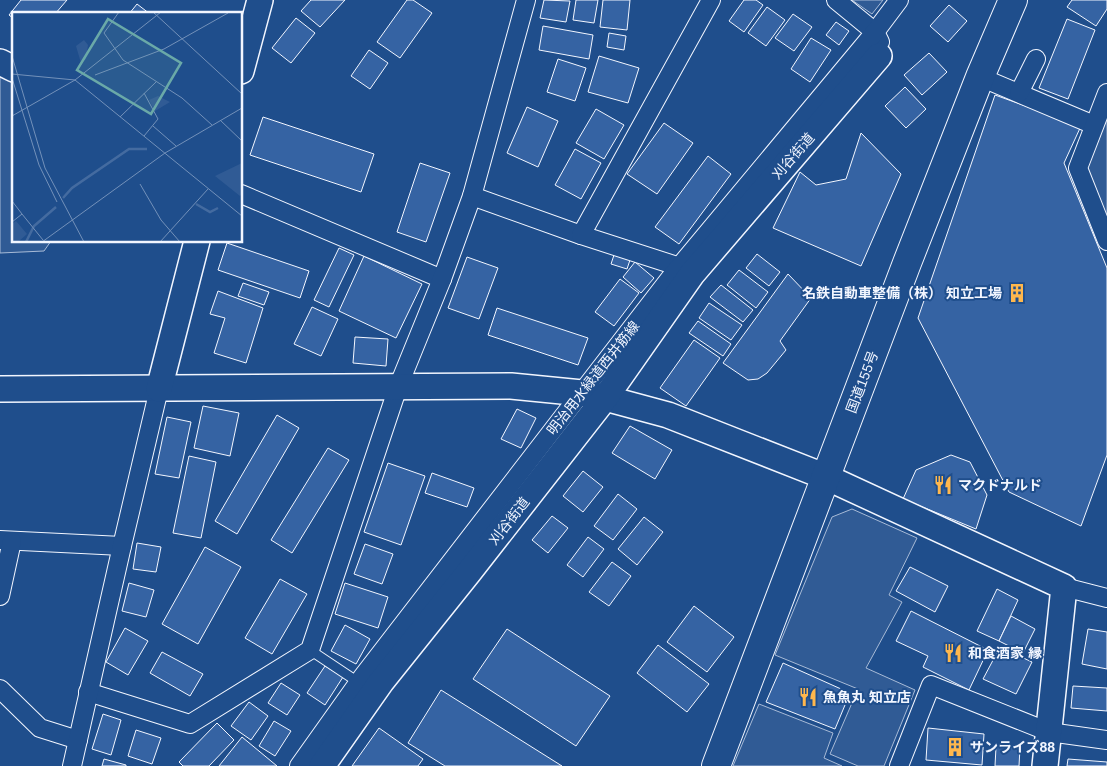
<svg xmlns="http://www.w3.org/2000/svg" width="1107" height="766" font-family="Arial,'Noto Sans JP',sans-serif">
	<style>
		.built { fill: #305b95; stroke: #a8bbd7 }
		.building { fill: #3563a3; stroke: #f2f6ff }
		.lines { fill: none; stroke-linecap: round; stroke-linejoin: round }
		.lane-casing { stroke: #f2f6ff; stroke-width: 11 }
		.street-casing { stroke: #f2f6ff; stroke-width: 20 }
		.secondary-casing { stroke: #f2f6ff; stroke-width: 28 }
		.highway-casing { stroke: #f2f6ff; stroke-width: 30 }
		.lane { stroke: #1f4e8c; stroke-width: 9 }
		.street { stroke: #1f4e8c; stroke-width: 18 }
		.secondary { stroke: #1f4e8c; stroke-width: 25 }
		.highway { stroke: #1f4e8c; stroke-width: 28 }
		.labels { text-anchor: middle; dominant-baseline: central; stroke-width: 4; stroke-linejoin: round; paint-order: stroke }
		.street-label { font-size: 14px; fill: #f2f6ff; stroke: #1f4e8c }
		.poi-label { font-size: 14px; font-weight: bold; fill: #f2f6ff; stroke: #1f4e8c; text-anchor: start }
		.inset-river { fill: none; stroke: #446ba0; stroke-width: 2.5 }
		.inset-road { fill: none; stroke: #7391ba; stroke-width: 1 }
		.view { fill: #6aa9a8; fill-opacity: 0.15; stroke: #6aa9a8; stroke-width: 2.5 }
		.inset-edge { fill: none; stroke: #f2f6ff; stroke-width: 2.5 }
	</style>
	<rect width="100%" height="100%" fill="#1f4e8c"/>
	<g class="built">
		<polygon points="852,0 883,0 872,14"/>
		<polygon points="0,72 14,80 14,241 51,241 44,251 0,253"/>
		<polygon points="1107,113 1107,220 1088,173 1087,164"/>
		<polygon points="852,509 917,538 889,595 902,602 866,668 915,690 884,766 858,766 830,754 858,689 775,655 832,517"/>
		<polygon points="759,704 833,733 824,758 842,766 733,766"/>
	</g>
	<g class="building">
		<polygon points="21,0 67,0 55,14 14,14 14,19 9,15"/>
		<polygon points="311,0 345,0 320,27 301,11"/>
		<polygon points="407,0 413,0 432,13 400,58 377,42"/>
		<polygon points="544,0 570,1 566,22 540,18"/>
		<polygon points="576,0 598,0 594,23 573,20"/>
		<polygon points="603,0 630,0 627,30 600,27"/>
		<polygon points="744,0 756,0 763,5 744,32 729,21"/>
		<polygon points="1072,0 1107,0 1107,9 1096,26 1067,7"/>
		<polygon points="137,4 150,14 129,14"/>
		<polygon points="949,5 967,21 948,42 930,26"/>
		<polygon points="767,7 785,20 766,46 748,33"/>
		<polygon points="793,14 812,27 794,51 775,38"/>
		<polygon points="296,18 315,33 291,63 272,48"/>
		<polygon points="1067,19 1095,30 1068,99 1039,88"/>
		<polygon points="836,22 849,31 839,45 826,35"/>
		<polygon points="543,26 593,35 589,59 539,50"/>
		<polygon points="609,33 626,36 624,50 607,47"/>
		<polygon points="811,38 831,50 810,82 791,69"/>
		<polygon points="369,50 388,63 370,89 351,76"/>
		<polygon points="929,53 947,72 922,95 904,75"/>
		<polygon points="599,56 639,68 628,103 588,92"/>
		<polygon points="558,59 586,68 575,101 547,92"/>
		<polygon points="905,87 926,109 906,128 885,106"/>
		<polygon points="995,95 1081,126 1064,163 1107,268 1107,455 1081,526 1009,492 918,318"/>
		<polygon points="527,107 558,121 538,167 507,153"/>
		<polygon points="596,109 624,125 604,159 576,143"/>
		<polygon points="263,117 374,154 361,192 250,155"/>
		<polygon points="664,123 693,143 657,194 627,174"/>
		<polygon points="861,133 901,174 861,266 773,228 800,172 816,185 846,179"/>
		<polygon points="575,149 601,163 581,199 555,185"/>
		<polygon points="708,156 731,174 679,244 655,227"/>
		<polygon points="420,163 450,173 426,242 397,232"/>
		<polygon points="227,243 309,271 300,298 218,270"/>
		<polygon points="339,248 354,255 329,307 314,300"/>
		<polygon points="757,254 780,272 769,286 746,268"/>
		<polygon points="614,255 630,260 627,269 611,264"/>
		<polygon points="364,256 422,284 396,338 339,311"/>
		<polygon points="467,257 498,268 479,319 448,308"/>
		<polygon points="635,262 654,278 641,293 623,277"/>
		<polygon points="739,270 768,292 756,308 727,285"/>
		<polygon points="788,274 811,298 780,341 786,350 767,373 758,379 748,380 723,363"/>
		<polygon points="620,279 639,293 614,326 595,312"/>
		<polygon points="243,283 269,292 264,305 238,296"/>
		<polygon points="721,285 753,310 743,322 710,297"/>
		<polygon points="218,291 263,308 246,363 214,353 225,318 210,314"/>
		<polygon points="709,303 742,325 731,340 699,318"/>
		<polygon points="312,307 338,319 321,356 294,344"/>
		<polygon points="497,308 588,338 578,365 488,335"/>
		<polygon points="698,321 731,344 723,356 689,333"/>
		<polygon points="355,337 388,339 386,366 353,363"/>
		<polygon points="694,340 720,358 686,406 660,388"/>
		<polygon points="203,406 239,413 230,456 194,448"/>
		<polygon points="517,409 536,418 521,448 501,439"/>
		<polygon points="277,415 299,428 237,534 215,521"/>
		<polygon points="167,417 191,422 179,478 155,474"/>
		<polygon points="630,426 672,450 655,479 612,453"/>
		<polygon points="328,448 349,460 292,553 271,540"/>
		<polygon points="951,455 970,462 987,495 976,529 903,499 916,470"/>
		<polygon points="189,456 216,462 201,538 173,533"/>
		<polygon points="388,463 425,476 401,545 364,532"/>
		<polygon points="583,471 603,487 583,512 563,496"/>
		<polygon points="432,473 474,488 467,507 425,493"/>
		<polygon points="618,494 637,509 613,540 594,526"/>
		<polygon points="552,516 568,528 548,553 532,540"/>
		<polygon points="644,517 663,532 637,565 618,549"/>
		<polygon points="588,537 604,549 583,577 567,565"/>
		<polygon points="137,543 161,547 156,572 133,569"/>
		<polygon points="365,544 393,554 382,584 354,574"/>
		<polygon points="205,547 241,567 198,644 162,624"/>
		<polygon points="612,562 631,576 609,606 589,592"/>
		<polygon points="910,567 948,586 935,612 896,591"/>
		<polygon points="280,579 307,594 272,654 245,638"/>
		<polygon points="129,583 154,590 146,617 122,611"/>
		<polygon points="345,583 388,597 378,628 335,614"/>
		<polygon points="997,589 1018,600 999,641 977,631"/>
		<polygon points="694,606 734,637 707,672 667,642"/>
		<polygon points="911,611 988,650 969,690 923,667 928,656 896,641"/>
		<polygon points="1011,616 1035,629 1023,653 999,641"/>
		<polygon points="345,625 370,639 356,664 331,651"/>
		<polygon points="125,628 148,641 128,675 106,662"/>
		<polygon points="507,629 610,696 576,746 473,679"/>
		<polygon points="1088,629 1107,632 1107,669 1082,664"/>
		<polygon points="658,645 709,684 687,712 637,673"/>
		<polygon points="1000,647 1032,662 1016,694 983,679"/>
		<polygon points="162,652 203,674 190,696 150,673"/>
		<polygon points="783,663 850,693 835,729 766,702"/>
		<polygon points="325,666 343,677 325,705 307,693"/>
		<polygon points="281,683 300,695 287,715 268,703"/>
		<polygon points="1073,686 1107,688 1107,711 1071,708"/>
		<polygon points="441,690 562,766 445,766 408,743"/>
		<polygon points="249,702 268,716 251,740 231,726"/>
		<polygon points="103,714 121,720 111,755 92,749"/>
		<polygon points="274,721 291,731 275,756 259,746"/>
		<polygon points="217,723 234,740 209,766 183,766 179,762"/>
		<polygon points="379,728 423,759 418,766 352,766"/>
		<polygon points="928,728 984,734 982,765 926,760"/>
		<polygon points="136,730 161,738 152,764 128,756"/>
		<polygon points="242,737 277,766 219,766"/>
		<polygon points="996,747 1020,748 1019,766 995,766"/>
		<polygon points="104,759 126,765 126,766 102,766"/>
		<polygon points="1068,759 1107,762 1107,766 1067,766"/>
	</g>
	<g class="lines">
		<g class="lane-casing">
			<polyline id="lane" points="310,650 361,684"/>
		</g>
		<g class="street-casing">
			<g id="street">
				<polyline points="836,0 875,32 880,42"/>
				<polyline points="980,77 1094,125"/>
				<polyline points="1019,93 1036,59"/>
				<polyline points="1107,93 1078,168 1107,241"/>
				<polyline points="241,194 442,279"/>
				<polyline points="472,196 581,235"/>
				<polyline points="687,271 677,266 581,235 711,0"/>
				<polyline points="0,540 122,546"/>
				<polyline points="1064,587 1107,598"/>
				<polyline points="0,596 12,541"/>
				<polyline points="0,689 40,728 78,740"/>
				<polyline points="88,692 190,724 310,650 398,387 442,279 472,196 526,0"/>
				<polyline points="72,766 122,546 159,389"/>
				<polyline points="299,766 363,676 674,273 875,32 899,0"/>
				<polyline points="899,766 931,685 1049,732 1107,740"/>
			</g>
		</g>
		<g class="secondary-casing">
			<g id="secondary">
				<polyline points="0,62 14,69"/>
				<polyline points="241,71 260,0"/>
				<polyline points="0,389 511,386 582,393 605,398 668,415 826,477 1064,587 1045,766"/>
				<polyline points="159,389 197,241"/>
				<polyline points="322,766 381,682 469,572 605,398 692,274 879,56"/>
			</g>
		</g>
		<g class="highway-casing">
			<polyline id="highway" points="716,766 907,263 980,77 1013,0"/>
		</g>
		<use href="#lane" class="lane"/>
		<use href="#street" class="street"/>
		<use href="#secondary" class="secondary"/>
		<use href="#highway" class="highway"/>
	</g>
	<defs>
		<g id="building-bare" transform="scale(1.5)"><path d="M-4-6H4V6H1V3H-1V6H-4ZM-2.5-4.3h1.7v1.8h-1.7ZM.8-4.3h1.7v1.8H.8ZM-2.5-1h1.7V.8h-1.7ZM.8-1h1.7V.8H.8Z" fill="#ffb74d" stroke="#1f4e8c" stroke-width="2.5" paint-order="stroke"/></g>
		<g id="restaurant-bare" transform="scale(1.5)"><path d="M-5-6h1v4h1v-4h1v4h1v-4h1v5L-1.5 .5V6h-2V.5L-5-1ZM5-6V6H3V1.5H1.5Q1.5-4 5-6Z" fill="#ffb74d" stroke="#1f4e8c" stroke-width="2.5" paint-order="stroke"/></g>
	</defs>
	<g fill-rule="evenodd">
		<use href="#building-bare" x="1017" y="293"/>
		<use href="#restaurant-bare" x="943" y="485"/>
		<use href="#restaurant-bare" x="953" y="653"/>
		<use href="#restaurant-bare" x="808" y="697"/>
		<use href="#building-bare" x="955" y="747"/>
	</g>
	<g class="labels">
		<g class="street-label">
			<text transform="translate(793 156) rotate(-49)">刈谷街道</text>
			<text transform="translate(593 378) rotate(-52)">明治用水緑道西井筋線</text>
			<text transform="translate(862 382) rotate(-69)">国道155号</text>
			<text transform="translate(509 521) rotate(-52)">刈谷街道</text>
		</g>
		<g class="poi-label">
			<text x="1002" y="293" text-anchor="end">名鉄自動車整備（株） 知立工場</text>
			<text x="958" y="485">マクドナルド</text>
			<text x="968" y="653">和食酒家 縁</text>
			<text x="823" y="697">魚魚丸 知立店</text>
			<text x="970" y="747">サンライズ88</text>
		</g>
	</g>
	<g transform="translate(12 12)">
		<rect width="230" height="230" fill="#1f4e8c"/>
		<path d="M72,28L76,33L74,47L69,51L64,34ZM146,84L158,90L143,99L137,88ZM230,151V182L228,184L203,164ZM4,209L15,222L6,230H0V212Z" fill="#305b95"/>
		<path class="inset-river" d="M51,186L60,176L117,137H135M184,192L198,200L206,196M14,230L22,214L44,195"/>
		<path class="inset-road" d="M107,0L92,21L111,48L170,86L200,113M141,0L230,82M0,44L33,156L72,230M0,62L63,68L149,0M83,63L152,37L216,1M0,66L27,153L45,190M63,68L230,204M132,81L146,107L132,124M0,104L63,68M108,105L144,70M208,108L230,129M141,114L164,134M128,172L149,208L168,230M0,189L10,202M0,210L10,202L31,228M30,230L153,141L230,96M148,230L196,177"/>
		<path class="view" d="M96,7L169,51L139,102L65,58Z"/>
		<rect width="230" height="230" class="inset-edge"/>
	</g>
</svg>
